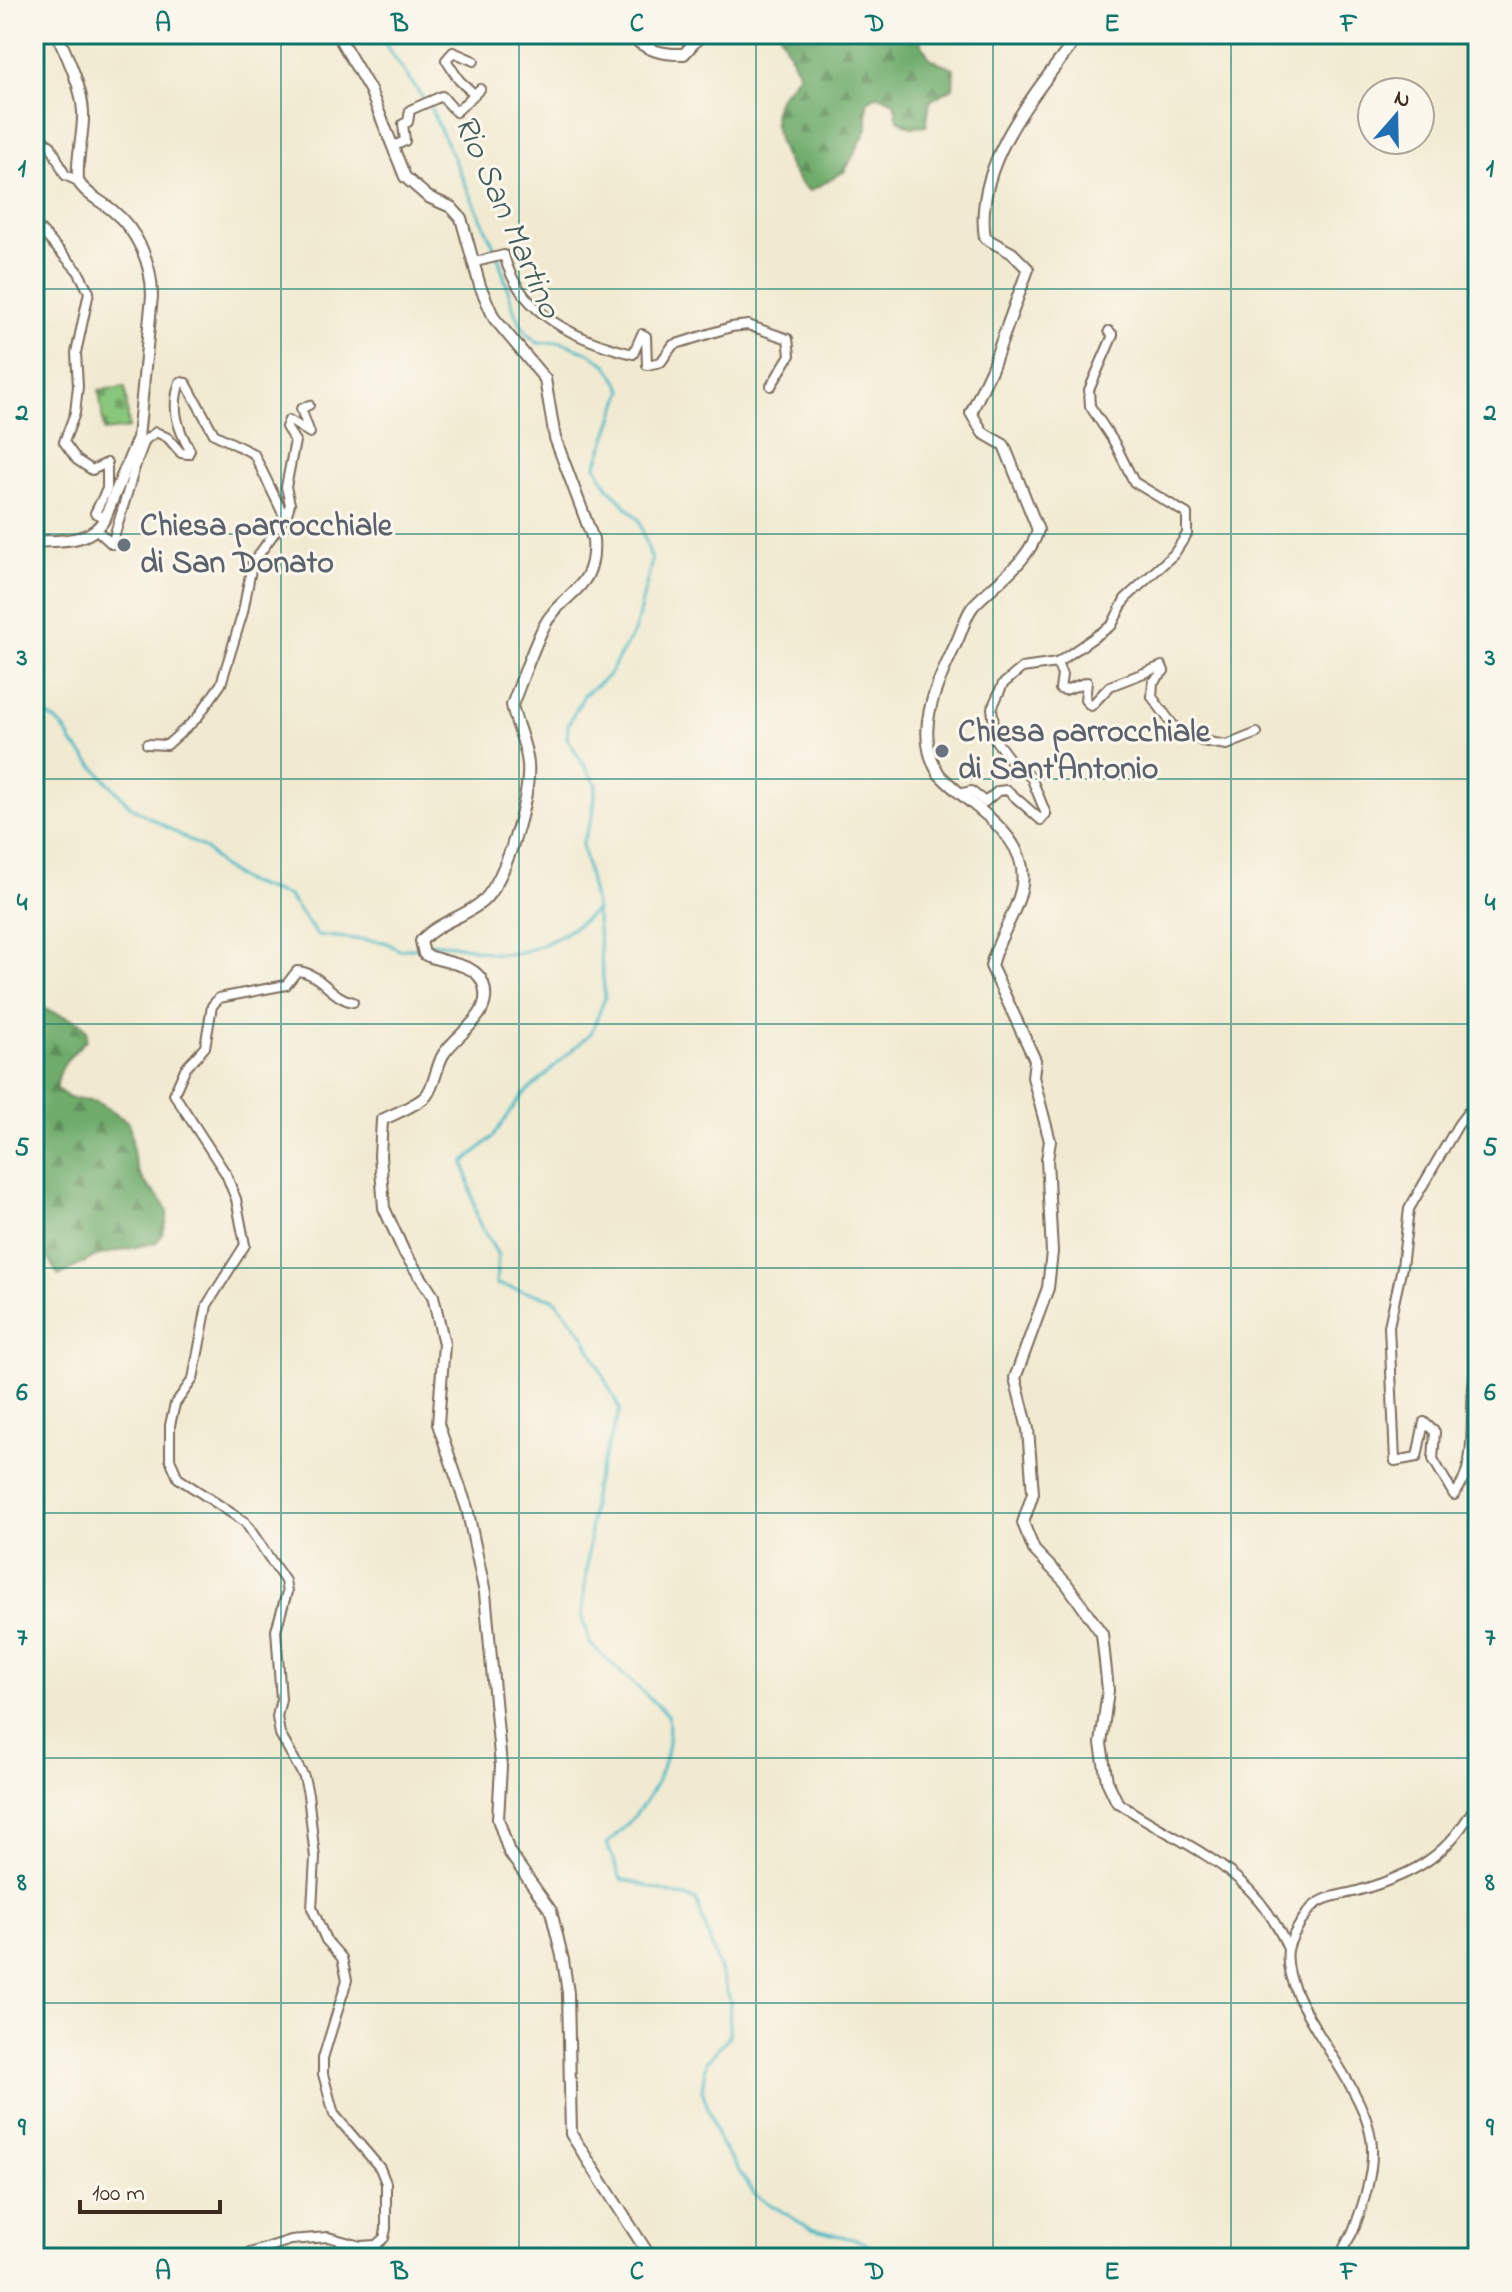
<svg xmlns="http://www.w3.org/2000/svg" width="1512" height="2292" font-family="'Indie Flower',sans-serif">
	<style>
		.forest { fill: url(#forest-firs); stroke: #546b45; stroke-width: 2 }
		.cemetery { fill: url(#cemetery-stones); stroke: #62784e; stroke-width: 2 }
		.lines { fill: none; stroke-linecap: round; stroke-linejoin: round }
		.stream { stroke: #4bb9c4; stroke-width: 3 }
		.minor-casing { stroke: #7b6d5d; stroke-width: 12 }
		.tertiary-casing { stroke: #7b6d5d; stroke-width: 14 }
		.minor { stroke: #fff; stroke-width: 8 }
		.tertiary { stroke: #fff; stroke-width: 10 }
		.grid { fill: none; stroke: #0f766e; stroke-width: 2; stroke-opacity: 0.55 }
		.worship-dot { fill: #6b7280; stroke: #fbf7ec; stroke-width: 3 }
		.labels { text-anchor: middle; dominant-baseline: central; stroke-width: 6; stroke-linejoin: round; paint-order: stroke }
		.worship-label { font-size: 32px; font-weight: bold; fill: #5b616d; stroke: #fbf7ec; text-anchor: start }
		.water-label { font-size: 34px; font-style: italic; fill: #415c58; stroke: #fbf7ec }
		.neatline { fill: none; stroke: #0f766e; stroke-width: 3 }
		.grid-label { font-size: 26px; text-anchor: middle; font-weight: bold; fill: #0f766e }
	</style>
	<defs>
		<pattern id="forest-firs" width="22" height="20" patternUnits="userSpaceOnUse" patternTransform="scale(2)"><rect width="22" height="20" fill="#6eac6c"/><path d="M5 1l3.5 6h-7zM16 11l3.5 6h-7z" fill="#5c8c58"/></pattern>
		<pattern id="cemetery-stones" width="16" height="16" patternUnits="userSpaceOnUse" patternTransform="scale(2)"><rect width="16" height="16" fill="#89c77d"/><path d="M2 7V4a2 2 0 0 1 4 0v3zM10 15v-3a2 2 0 0 1 4 0v3z" fill="#71a266"/></pattern>
	</defs>
	<rect width="100%" height="100%" fill="#fbf7ec"/>
	<filter id="ink" filterUnits="userSpaceOnUse"><feTurbulence type="fractalNoise" baseFrequency=".0125" numOctaves="2"/><feDisplacementMap in="SourceGraphic" scale="16" xChannelSelector="R" yChannelSelector="G"/><feConvolveMatrix kernelMatrix="1 2 1 2 8 2 1 2 1" color-interpolation-filters="sRGB"/></filter>
	<filter id="wash" filterUnits="userSpaceOnUse"><feTurbulence type="fractalNoise" baseFrequency=".006" numOctaves="4" result="noise"/><feDisplacementMap in="SourceGraphic" scale="32" xChannelSelector="R" yChannelSelector="G"/><feGaussianBlur stdDeviation="1.8" result="paint"/><feColorMatrix in="noise" values="0 0 0 0 0 0 0 0 0 0 0 0 0 0 0 0 0 1.4 0 .05"/><feComposite in="paint" operator="in"/></filter>
	<g filter="url(#wash)">
		<rect width="100%" height="100%" fill="#f1ead1"/>
		<g class="forest">
			<path d="M780,34H916L930,59L954,68L953,88L930,101L926,126L911,127L898,120L894,102C882,96 877,92 867,102V129L845,171L810,191C790,180 768,126 776,104C781,92 793,84 799,73Z"/>
			<path d="M34,1005L80,1022L87,1030L86,1040C72,1054 56,1068 57,1089L69,1098L97,1102L128,1122C134,1137 131,1151 136,1166C146,1199 186,1199 157,1242L96,1256L59,1276L34,1237Z"/>
		</g>
		<polygon class="cemetery" points="125,387 129,428 104,431 99,390"/>
		<g class="lines">
			<g class="stream">
				<polyline points="378,34 424,100"/>
				<path d="M429,105L497,253L515,313L527,334L538,343L561,342L589,353L607,365L623,390L596,466L607,486L639,520L652,561L635,630L608,676L584,695L568,725L567,738L596,784L593,815L582,844L596,910L605,998L591,1033L521,1097L492,1138L464,1162L478,1221L498,1255L496,1284L554,1299L583,1334L620,1410L594,1488L582,1617L590,1644L668,1715C674,1768 646,1809 607,1844L621,1879L696,1900L730,2000L729,2036L706,2062L702,2090L720,2143L755,2195L811,2229L861,2241L894,2258"/>
				<path d="M34,711C53,716 64,724 72,743L131,807L207,850L221,866L243,881L288,896L317,935L385,942L399,950L418,947"/>
				<path d="M425,944C449,942 470,949 493,953C529,959 571,932 596,910"/>
			</g>
		</g>
	</g>
	<g filter="url(#ink)">
		<g class="lines">
			<g class="minor-casing">
				<g id="minor">
					<polyline points="474,61 453,52 446,60 459,80 474,94"/>
					<polyline points="34,134 51,146 65,175 78,181"/>
					<polyline points="394,152 394,146 405,141 403,124 408,122 410,110 442,96 456,112 480,89"/>
					<polyline points="34,223 78,271 89,292 76,353 78,386 75,413 64,442 77,460 92,470 107,463 107,489 95,513 105,518"/>
					<path d="M475,262L504,255C519,314 579,341 633,354L642,334L646,336L647,365L661,362L673,345L731,327L748,325L788,339L790,355L771,386"/>
					<path d="M135,467L145,440L156,432L168,438L181,453L188,454L190,450C177,428 171,407 180,382L186,383L214,434L254,454L285,518L252,564L243,612L221,684L197,718L167,745L147,744"/>
					<polyline points="286,517 290,504 286,487 295,441 286,427 289,420 310,433 301,409 309,405"/>
					<polyline points="101,534 112,544 135,467 132,463"/>
					<polyline points="1057,663 1112,625 1125,599 1174,554 1187,534 1187,514 1134,482 1114,442 1090,406 1089,390 1113,335 1109,331"/>
					<polyline points="959,794 971,791 985,802 998,791 1007,790 1041,820 1046,814 1031,777 1014,765 996,741 992,708 1003,684 1022,668 1057,663 1062,675 1060,689 1065,690 1087,682 1085,700 1091,706 1110,686 1162,666 1164,671 1153,682 1152,697 1176,729 1202,741 1227,745 1257,733"/>
					<path d="M1478,1099L1458,1125L1409,1209L1402,1267L1389,1326L1395,1461L1417,1457L1424,1422L1435,1432L1433,1459L1454,1495C1483,1461 1464,1402 1478,1362"/>
					<path d="M1117,1802C1186,1849 1253,1865 1288,1949"/>
					<path d="M234,2258L291,2240L328,2237L361,2246L376,2245L384,2238L386,2229V2183L380,2168L334,2114L323,2074V2058L347,1980L342,1958L326,1940L312,1908L315,1858L308,1794L304,1777L280,1734L277,1717L281,1699L276,1630L287,1592L285,1581L245,1522L178,1478L170,1459V1425L175,1404L193,1379L207,1305L245,1245L236,1199L226,1174L174,1094L185,1069L205,1047L212,1006L219,998L286,985L297,971C320,972 331,998 353,1002"/>
					<path d="M1341,2258C1342,2246 1349,2241 1353,2231C1363,2206 1373,2176 1372,2149C1371,2085 1280,2006 1288,1950C1290,1939 1301,1921 1308,1912C1320,1896 1339,1896 1357,1891C1416,1874 1450,1855 1478,1800"/>
				</g>
			</g>
			<g class="tertiary-casing">
				<g id="tertiary">
					<path d="M337,34L370,90L405,177L428,197L451,207L461,218L480,286L494,318L545,379L555,438L593,539C597,593 562,590 543,628C531,653 522,680 512,705C516,725 526,743 528,764C531,796 506,880 483,901C464,918 439,921 421,941L424,954C443,964 475,962 483,983C495,1016 457,1032 443,1055C436,1067 435,1085 426,1096C417,1105 394,1114 382,1120L380,1156L384,1208L404,1252L433,1296L444,1344L438,1424L467,1508L485,1593L501,1766L498,1819L509,1852L551,1911L563,1960L568,1993L571,2134L651,2258"/>
					<path d="M629,34C645,50 662,55 684,54L702,34"/>
					<path d="M1080,34C1038,90 973,162 985,238L1012,253L1028,269L992,368L971,413L983,433L1004,445L1038,530C1029,562 996,582 974,605C966,614 963,628 958,639C939,681 911,730 939,774C970,808 1034,836 1021,890C1015,917 997,939 991,966L1035,1060L1033,1077L1050,1141L1047,1160L1052,1252L1048,1288L1015,1378L1028,1429L1033,1493L1023,1523L1034,1550L1066,1583L1102,1634L1108,1690L1101,1744L1107,1781L1117,1802"/>
					<path d="M34,542C59,540 91,544 105,518L138,438L152,296C152,264 138,231 112,210C101,201 85,194 78,181C76,154 84,137 83,112C82,87 67,56 57,34"/>
				</g>
			</g>
			<use href="#minor" class="minor"/>
			<use href="#tertiary" class="tertiary"/>
		</g>
	</g>
	<path class="grid" d="M281,34V2258M519,34V2258M756,34V2258M993,34V2258M1231,34V2258M34,289H1478M34,534H1478M34,779H1478M34,1024H1478M34,1268H1478M34,1513H1478M34,1758H1478M34,2003H1478"/>
	<g class="worship-dot">
		<circle cx="124" cy="545" r="8"/>
		<circle cx="942" cy="751" r="8"/>
	</g>
	<g class="labels">
		<g class="worship-label">
			<text x="140" y="527">Chiesa parrocchiale<tspan x="140" dy="37">di San Donato</tspan></text>
			<text x="958" y="733">Chiesa parrocchiale<tspan x="958" dy="37">di Sant'Antonio</tspan></text>
		</g>
		<g class="water-label">
			<text transform="translate(506 217) rotate(66)">Rio San Martino</text>
		</g>
	</g>
	<rect width="1512" height="2292" fill="none" stroke="#fbf7ec" stroke-width="88"/>
	<g transform="translate(1396 116) rotate(20)"><circle r="38" fill="#fbf7ec" stroke="#aea59a" stroke-width="2"/>
	<path d="M0-6L14 30L0 20L-14 30Z" fill="#1f6fb2"/>
	<text y="-12" font-size="22" font-weight="bold" text-anchor="middle" fill="#3b2a1e">N</text>
	</g>
	<path d="M80 2200v12h140v-12" fill="none" stroke="#3b2a1e" stroke-width="4"/>
	<text x="92" y="2200" font-size="24" fill="#3b2a1e" stroke="#fbf7ec" stroke-width="6" paint-order="stroke">100 m</text>
	<rect x="44" y="44" width="1424" height="2204" class="neatline"/>
	<g class="grid-label">
		<text x="163" y="31">A</text>
		<text x="400" y="31">B</text>
		<text x="637" y="31">C</text>
		<text x="875" y="31">D</text>
		<text x="1112" y="31">E</text>
		<text x="1349" y="31">F</text>
		<text x="22" y="176">1</text>
		<text x="1490" y="176">1</text>
		<text x="22" y="420">2</text>
		<text x="1490" y="420">2</text>
		<text x="22" y="665">3</text>
		<text x="1490" y="665">3</text>
		<text x="22" y="910">4</text>
		<text x="1490" y="910">4</text>
		<text x="22" y="1155">5</text>
		<text x="1490" y="1155">5</text>
		<text x="22" y="1400">6</text>
		<text x="1490" y="1400">6</text>
		<text x="22" y="1645">7</text>
		<text x="1490" y="1645">7</text>
		<text x="22" y="1890">8</text>
		<text x="1490" y="1890">8</text>
		<text x="22" y="2135">9</text>
		<text x="1490" y="2135">9</text>
		<text x="163" y="2279">A</text>
		<text x="400" y="2279">B</text>
		<text x="637" y="2279">C</text>
		<text x="875" y="2279">D</text>
		<text x="1112" y="2279">E</text>
		<text x="1349" y="2279">F</text>
	</g>
</svg>
